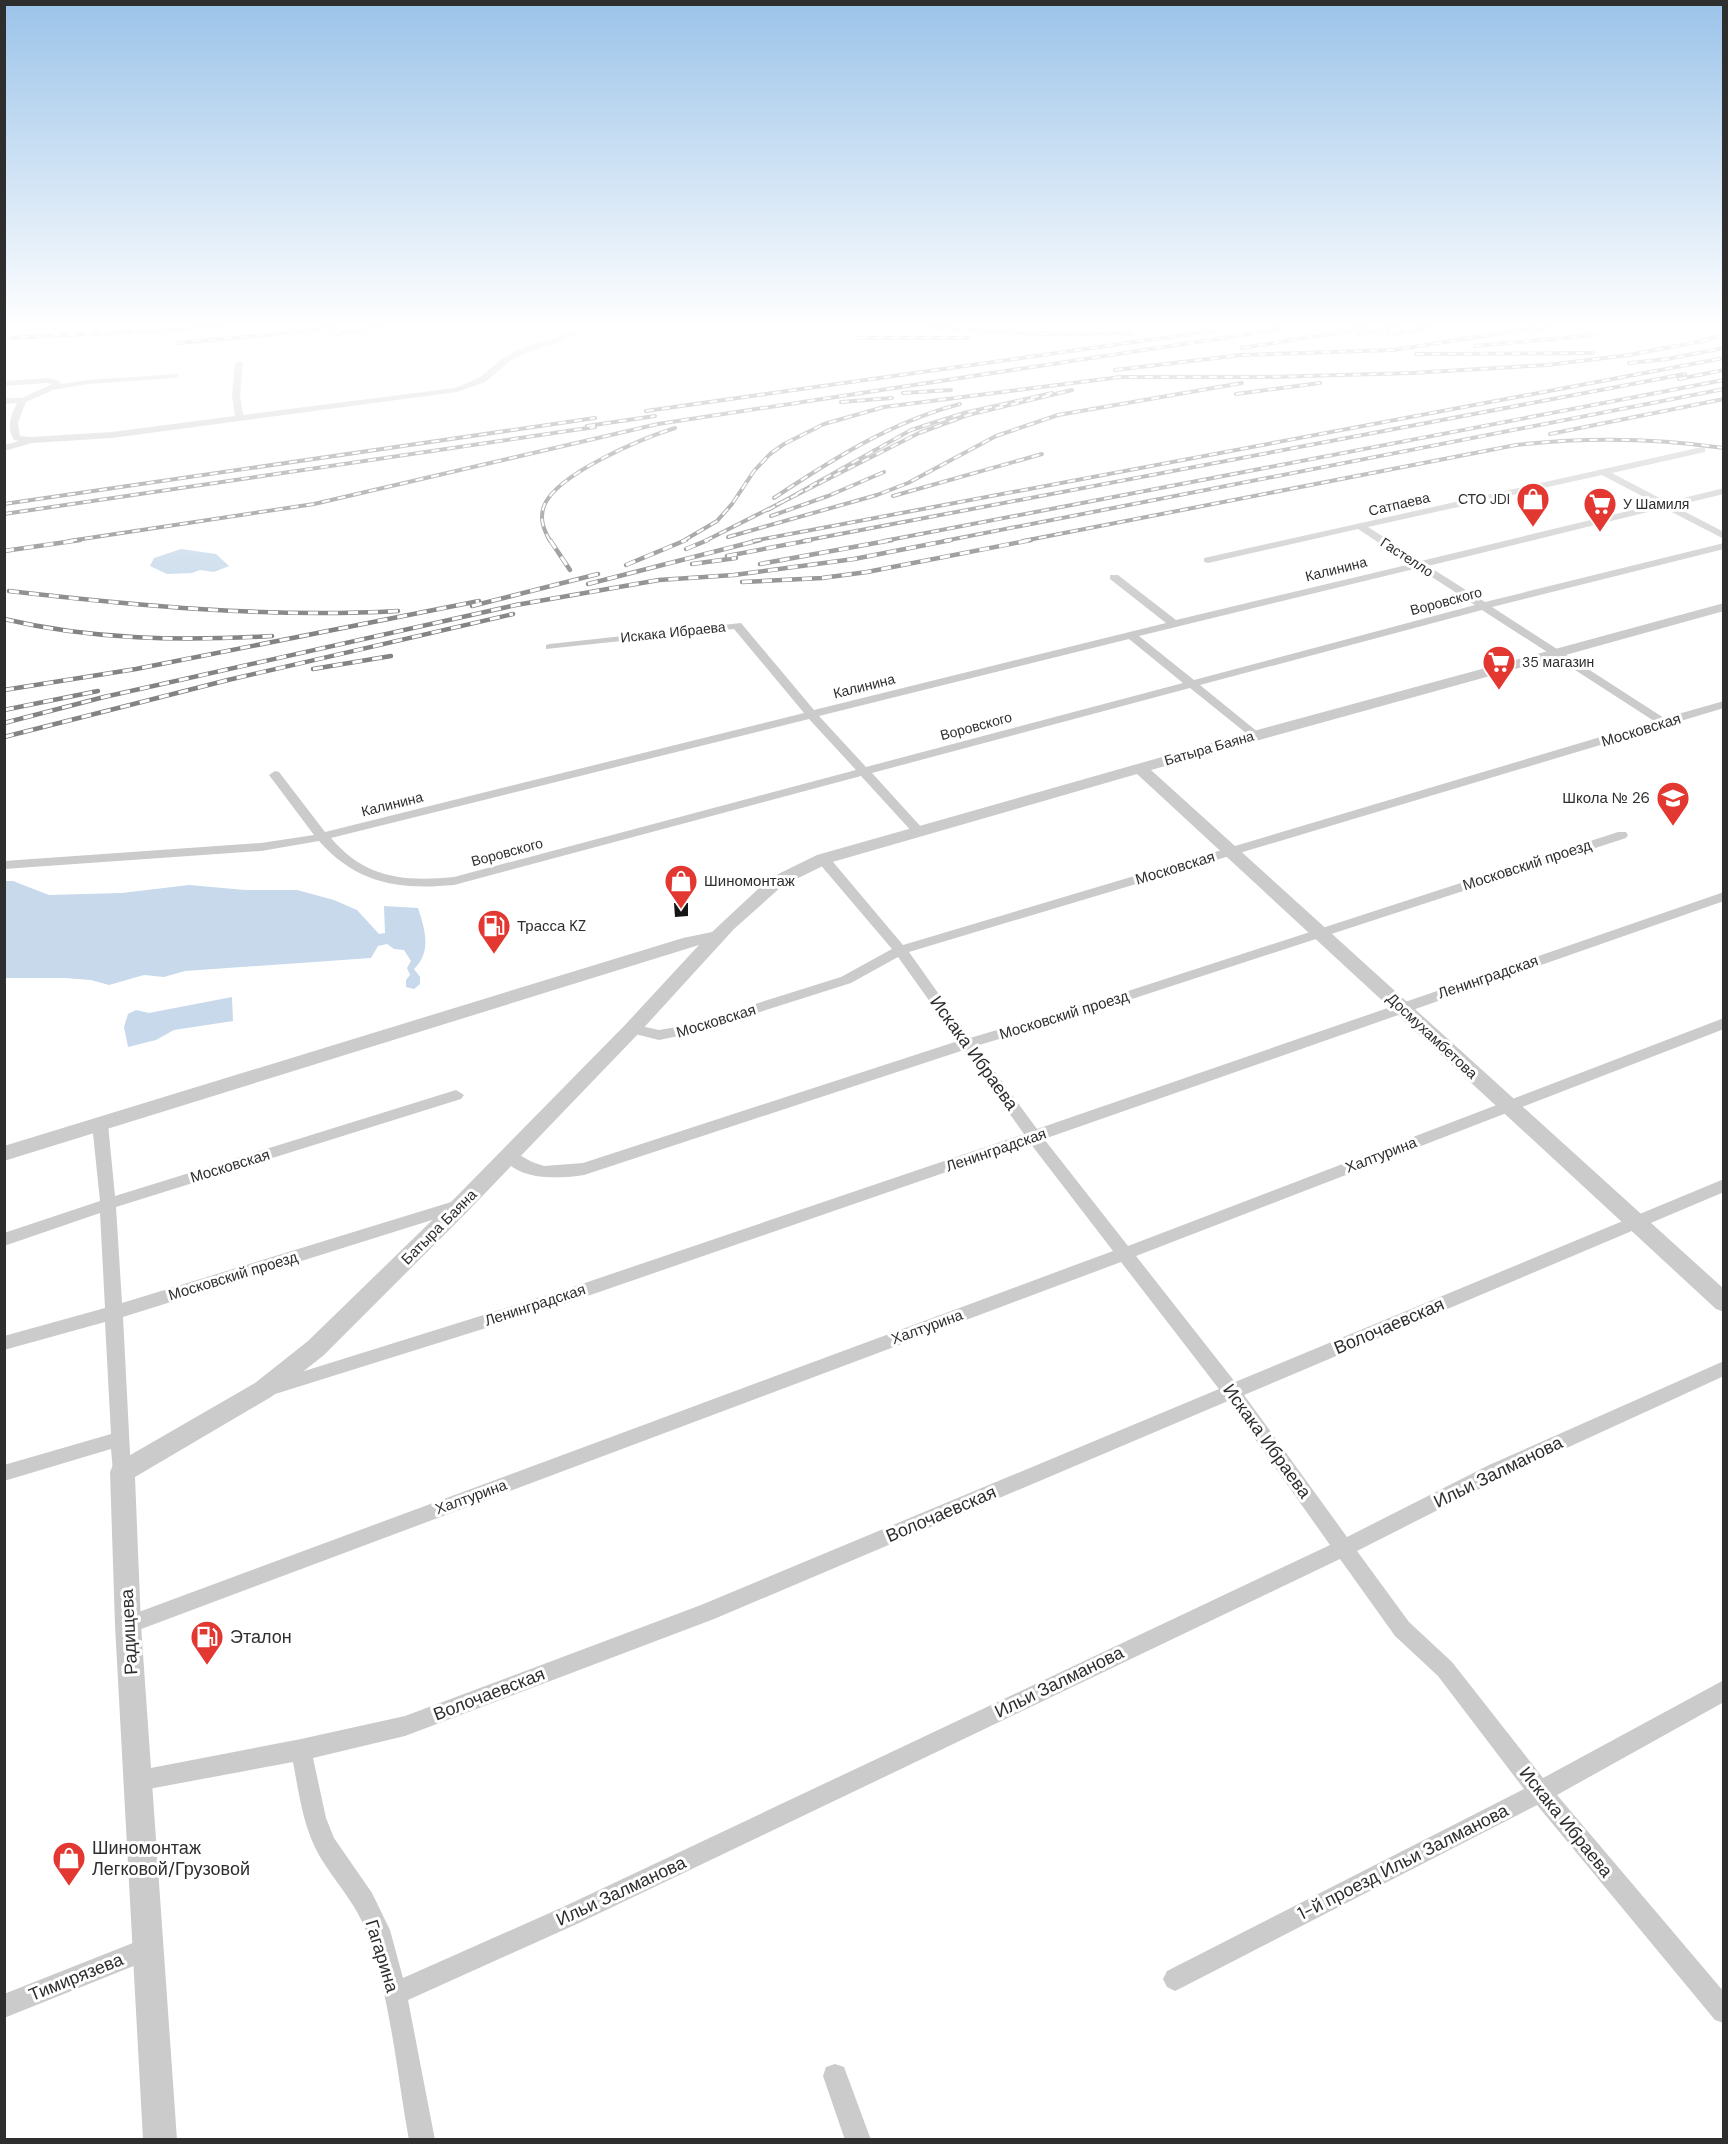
<svg xmlns="http://www.w3.org/2000/svg" width="1728" height="2144" font-family="'DM Sans',sans-serif">
	<style>
		.water { fill: #c7d9eb }
		.building { fill: #151515 }
		.lines { fill: none; stroke-linecap: round; stroke-linejoin: round }
		.minor { fill: #cbcbcb; fill-rule: evenodd }
		.tertiary { fill: #cbcbcb; fill-rule: evenodd }
		.rail-far1-casing { stroke: #838383; stroke-width: 4 }
		.rail-casing { stroke: #838383; stroke-width: 4.5 }
		.rail-far1 { stroke: #fff; stroke-width: 2; stroke-dasharray: 8; stroke-linecap: butt }
		.rail { stroke: #fff; stroke-width: 3; stroke-dasharray: 10; stroke-linecap: butt }
		.labels { text-anchor: middle; dominant-baseline: central; stroke-width: 6; stroke-linejoin: round; paint-order: stroke }
		.far-poi-label { font-size: 14px; fill: #2e2e2e; stroke: #fff; text-anchor: start }
		.far-street-label { font-size: 14px; fill: #2e2e2e; stroke: #fff }
		.street-label { font-size: 15px; fill: #2e2e2e; stroke: #fff }
		.poi-label { font-size: 15px; fill: #2e2e2e; stroke: #fff; text-anchor: start }
		.near-street-label { font-size: 18px; fill: #2e2e2e; stroke: #fff }
		.near-poi-label { font-size: 18px; fill: #2e2e2e; stroke: #fff; text-anchor: start }
	</style>
	<rect width="100%" height="100%" fill="#fff"/>
	<g class="water">
		<polygon points="181,549 216,554 229,566 214,572 200,570 192,573 167,574 150,566 154,558"/>
		<path d="M5,881H13L49,895L122,893L189,885L245,890H297L334,900L357,910L379,934L385,933L384,906L418,908C425,929 432,952 414,969L420,977V984L414,989L406,987V980L410,975L407,968L411,961L404,950L394,949L387,944L378,946L371,958L185,971L164,977L144,975L109,985L91,980L65,978H5Z"/>
		<polygon points="232,997 233,1021 174,1030 156,1040 128,1047 124,1027 128,1014 136,1010 149,1013"/>
	</g>
	<polygon class="building" points="674,903 688,903 688,916 675,917"/>
	<g class="lines">
		<g class="minor">
			<path d="M577,328H587L563,341L526,353L510,361L485,382L457,392L112,438L32,443L4,451V445L19,441L14,440C6,426 11,416 17,403L4,404V398H22L52,384L47,383L4,386V381L48,378L60,381L61,384L88,380L178,374L179,376L175,378L88,384L53,390L26,402L18,423L20,436L31,437L112,432L235,416L232,395L235,363L239,361L243,363L240,395L243,415L455,388L479,378L504,357L520,349L557,337Z"/>
			<path d="M1702,447L1705,448V452L1612,473L1667,502L1724,488V494L1674,506L1724,532V539L1664,508L1428,566L1485,602L1724,543V549L1492,607L1664,718L1724,701V708L909,952L970,1038L1125,992L1618,832H1626L1628,835L1626,838L1135,998L976,1046L1037,1129L1724,892V901L1044,1139L1128,1246L1724,1018V1029L1136,1256L1235,1382L1724,1179V1192L1244,1395L1347,1537L1489,1465L1724,1361V1376L1503,1477L1357,1551L1409,1622L1452,1662L1543,1778L1724,1680V1702L1557,1795L1724,1992V2023L1715,2020L1537,1805L1183,1987L1175,1991L1167,1987L1163,1979L1167,1971L1524,1789L1438,1676L1395,1636L1340,1559L579,1923L408,2000L435,2140H409C397,2074 390,1995 367,1933C356,1903 334,1881 319,1855C303,1827 299,1793 293,1762L138,1791L130,1788L127,1780L130,1772L301,1739L405,1716L701,1605L1219,1389L1121,1262L128,1634L121,1632L118,1625L121,1618L128,1616L1113,1251L1030,1143L579,1299L272,1395L266,1393L263,1388L266,1383L567,1289L1024,1134L964,1050L584,1175C558,1179 517,1181 501,1155L503,1151L509,1149L532,1162L544,1166L583,1163L958,1041L898,957L851,983L694,1033L659,1040L627,1032L625,1029L627,1026L632,1024L659,1030L688,1025L841,977L892,949L818,862L817,859L818,856H828L903,945L1654,721L1482,610L1200,685L1259,733V737H1251L1190,688L872,773L923,829L925,832L919,836L915,835L861,776L454,885C399,890 357,884 319,841L261,851L4,869V861L261,843L314,835L269,775L275,771L279,772L325,832L804,713L734,629L546,649V645L550,644L741,623L814,710L1166,623L1110,579V575H1118L1176,620L1411,564L1358,529L1208,563L1204,562V558ZM1602,475L1657,504L1421,561L1368,527ZM1418,568L1475,605L1194,680L1139,636ZM1129,639L1183,683L866,767L819,716ZM809,719L856,770L454,877C403,882 365,878 331,838ZM1228,1401L1330,1545L563,1907L403,1978L390,1930L372,1893L334,1838L326,1818L313,1758L405,1736L714,1619Z"/>
			<polygon points="456,1090 464,1095 461,1099 116,1207 122,1303 461,1199 467,1201 469,1205 467,1209 123,1317 131,1472 129,1478 122,1480 115,1478 113,1472 111,1449 4,1481 4,1465 111,1434 105,1322 4,1350 4,1336 105,1308 100,1213 4,1246 4,1233 100,1201 92,1124 95,1120 105,1120 108,1124 115,1196"/>
			<polygon points="148,1937 156,1941 160,1949 156,1957 4,2018 4,1994"/>
			<polygon points="835,2064 844,2067 871,2140 845,2140 823,2076 826,2067"/>
		</g>
		<polygon class="tertiary" points="1724,603 1724,611 1151,770 1724,1289 1724,1312 1716,1309 1137,774 829,863 782,886 734,929 639,1033 468,1211 324,1355 271,1397 135,1477 141,1625 177,2140 143,2140 115,1625 110,1472 113,1465 255,1383 308,1341 454,1199 625,1025 699,945 4,1161 4,1146 683,938 712,932 770,878 817,855 1250,732"/>
		<g class="rail-far1-casing">
			<g id="rail-far1">
				<polyline points="927,328 1046,334 1131,333"/>
				<polyline points="1528,332 1550,328"/>
				<polyline points="332,334 383,328"/>
				<polyline points="1358,334 1395,328"/>
				<polyline points="1388,334 1433,328"/>
				<polyline points="4,338 216,328"/>
				<polyline points="859,338 968,338"/>
				<polyline points="1700,341 1724,335"/>
				<polyline points="177,343 340,328"/>
				<polyline points="1475,346 1594,335"/>
				<polyline points="1242,348 1367,328"/>
				<polyline points="1416,354 1593,353"/>
				<polyline points="1629,363 1667,359 1724,348"/>
				<polyline points="1115,370 1241,355 1393,350 1535,328"/>
				<polyline points="1679,379 1724,370"/>
				<polyline points="903,393 951,390"/>
				<polyline points="1236,394 1320,383"/>
				<polyline points="841,402 892,398"/>
				<polyline points="646,411 1219,330"/>
				<polyline points="587,426 655,416"/>
				<polyline points="1550,434 1724,399"/>
				<polyline points="893,496 1042,454"/>
				<path d="M774,498C833,459 891,422 960,404"/>
				<polyline points="4,504 595,418"/>
				<polyline points="768,510 911,430 964,413 1052,393"/>
				<polyline points="4,514 595,427"/>
				<polyline points="771,516 828,496 884,472"/>
				<polyline points="728,537 877,495 908,483 996,436 1058,415 1242,383"/>
				<polyline points="69,541 314,504 658,424 1288,328"/>
				<path d="M550,541C544,530 539,519 544,506C556,474 643,438 675,428"/>
				<polyline points="683,541 717,521 732,504 754,471 770,454 784,444 824,424 884,407 1120,377 1266,377 1412,373 1547,365 1629,355 1707,340"/>
				<polyline points="705,541 919,433 968,415 1072,390"/>
				<polyline points="753,541 1724,358"/>
				<polyline points="803,541 1685,374"/>
				<polyline points="884,541 1724,380"/>
				<polyline points="944,541 1724,389"/>
				<path d="M1023,541L1516,445C1586,437 1654,438 1724,448"/>
			</g>
		</g>
		<g class="rail-casing">
			<g id="rail">
				<polyline points="550,540 570,570"/>
				<polyline points="686,549 708,540"/>
				<polyline points="4,551 80,540"/>
				<polyline points="727,556 811,540"/>
				<polyline points="692,564 736,558"/>
				<polyline points="760,564 892,540"/>
				<polyline points="626,565 686,540"/>
				<polyline points="742,582 822,578 867,572 1031,540"/>
				<polyline points="588,584 760,540"/>
				<path d="M9,591C139,606 267,618 398,611"/>
				<polyline points="472,606 598,574"/>
				<path d="M4,619C93,640 181,641 272,636"/>
				<polyline points="313,669 391,656"/>
				<polyline points="4,690 136,669 479,601"/>
				<polyline points="4,710 98,691"/>
				<polyline points="4,723 104,697 516,605 659,580 734,575 854,559 951,540"/>
				<polyline points="4,737 228,680 513,614"/>
			</g>
		</g>
		<use href="#rail-far1" class="rail-far1"/>
		<use href="#rail" class="rail"/>
	</g>
	<linearGradient id="sky" x2="0" y2="1"><stop stop-color="#9bc3e9"/><stop offset="0.52" stop-color="#fff"/><stop offset="1" stop-color="#fff" stop-opacity="0"/></linearGradient>
	<rect width="1728" height="628" fill="url(#sky)"/>
	<defs>
		<g id="shop-pin" transform="scale(1.725)"><path d="M0 17L-7.5 6A9.5 9.5 0 1 1 7.5 6Z" fill="#e33731" stroke="#fff"/><path d="M-5-2.5h2.3a2.7 3.5 0 0 1 5.4 0H5L5.5 6h-11ZM-1.5-2.5h3a1.5 2.3 0 0 0-3 0Z" fill="#fff"/></g>
		<g id="supermarket-pin" transform="scale(1.725)"><path d="M0 17L-7.5 6A9.5 9.5 0 1 1 7.5 6Z" fill="#e33731" stroke="#fff"/><path d="M-6-5.5h2.5l.6 2H6L4.5 2H-2.5L-4.4-4H-6ZM-1.5 3.2a1.3 1.3 0 1 0 .1 0ZM3 3.2a1.3 1.3 0 1 0 .1 0Z" fill="#fff"/></g>
		<g id="school-pin" transform="scale(1.725)"><path d="M0 17L-7.5 6A9.5 9.5 0 1 1 7.5 6Z" fill="#e33731" stroke="#fff"/><path d="M0-5L7-2L0 1L-7-2ZM-4 1L0 2.5L4 1V4Q0 6-4 4Z" fill="#fff"/></g>
		<g id="fuel-pin" transform="scale(1.725)"><path d="M0 17L-7.5 6A9.5 9.5 0 1 1 7.5 6Z" fill="#e33731" stroke="#fff"/><path d="M-5.5-6h7V0h2V4h1.3V-2.5L3-4.5l.8-.8L6-3V5H2.5V1h-1V6h-7ZM-4.2-4.7v3.2H.2V-4.7Z" fill="#fff"/></g>
	</defs>
	<g fill-rule="evenodd">
		<use href="#shop-pin" x="1533" y="499"/>
		<use href="#supermarket-pin" x="1600" y="504"/>
		<use href="#supermarket-pin" x="1499" y="662"/>
		<use href="#school-pin" x="1673" y="798"/>
		<use href="#shop-pin" x="681" y="881"/>
		<use href="#fuel-pin" x="494" y="926"/>
		<use href="#fuel-pin" x="207" y="1637"/>
		<use href="#shop-pin" x="69" y="1858"/>
	</g>
	<g class="labels">
		<g class="far-poi-label">
			<text x="1510" y="499" text-anchor="end">СТО JDI</text>
			<text x="1623" y="504">У Шамиля</text>
			<text x="1522" y="662">35 магазин</text>
		</g>
		<g class="far-street-label">
			<text transform="translate(1399 504) rotate(-13)">Сатпаева</text>
			<text transform="translate(1407 557) rotate(33)">Гастелло</text>
			<text transform="translate(1336 569) rotate(-14)">Калинина</text>
			<text transform="translate(1446 601) rotate(-15)">Воровского</text>
			<text transform="translate(673 632) rotate(-6)">Искака Ибраева</text>
			<text transform="translate(864 686) rotate(-14)">Калинина</text>
			<text transform="translate(976 726) rotate(-15)">Воровского</text>
			<text transform="translate(1209 748) rotate(-16)">Батыра Баяна</text>
			<text transform="translate(392 804) rotate(-14)">Калинина</text>
			<text transform="translate(507 852) rotate(-15)">Воровского</text>
		</g>
		<g class="street-label">
			<text transform="translate(1641 730) rotate(-17)">Московская</text>
			<text transform="translate(1527 865) rotate(-18)">Московский проезд</text>
			<text transform="translate(1175 868) rotate(-17)">Московская</text>
			<text transform="translate(1488 977) rotate(-19)">Ленинградская</text>
			<text transform="translate(1064 1015) rotate(-17)">Московский проезд</text>
			<text transform="translate(716 1021) rotate(-17)">Московская</text>
			<text transform="translate(1432 1036) rotate(43)">Досмухамбетова</text>
			<text transform="translate(996 1150) rotate(-19)">Ленинградская</text>
			<text transform="translate(1381 1155) rotate(-21)">Халтурина</text>
			<text transform="translate(230 1166) rotate(-17)">Московская</text>
			<text transform="translate(439 1227) rotate(-45)">Батыра Баяна</text>
			<text transform="translate(233 1276) rotate(-17)">Московский проезд</text>
			<text transform="translate(535 1305) rotate(-18)">Ленинградская</text>
			<text transform="translate(927 1327) rotate(-20)">Халтурина</text>
			<text transform="translate(471 1497) rotate(-20)">Халтурина</text>
		</g>
		<g class="poi-label">
			<text x="1650" y="798" text-anchor="end">Школа № 26</text>
			<text x="704" y="881">Шиномонтаж</text>
			<text x="517" y="926">Трасса KZ</text>
		</g>
		<g class="near-street-label">
			<text transform="translate(974 1053) rotate(54)">Искака Ибраева</text>
			<text transform="translate(1389 1326) rotate(-23)">Волочаевская</text>
			<text transform="translate(1267 1441) rotate(54)">Искака Ибраева</text>
			<text transform="translate(1498 1472) rotate(-26)">Ильи Залманова</text>
			<text transform="translate(941 1514) rotate(-23)">Волочаевская</text>
			<text transform="translate(129 1632) rotate(-93)">Радищева</text>
			<text transform="translate(1059 1682) rotate(-26)">Ильи Залманова</text>
			<text transform="translate(489 1694) rotate(-21)">Волочаевская</text>
			<text transform="translate(1566 1822) rotate(51)">Искака Ибраева</text>
			<text transform="translate(1403 1862) rotate(-27)">1-й проезд Ильи Залманова</text>
			<text transform="translate(621 1891) rotate(-25)">Ильи Залманова</text>
			<text transform="translate(382 1956) rotate(73)">Гагарина</text>
			<text transform="translate(76 1977) rotate(-22)">Тимирязева</text>
		</g>
		<g class="near-poi-label">
			<text x="230" y="1637">Эталон</text>
			<text x="92" y="1848">Шиномонтаж<tspan x="92" dy="21">Легковой/Грузовой</tspan></text>
		</g>
	</g>
	<rect width="1728" height="2144" fill="none" stroke="#2e2e2e" stroke-width="12"/>
</svg>
